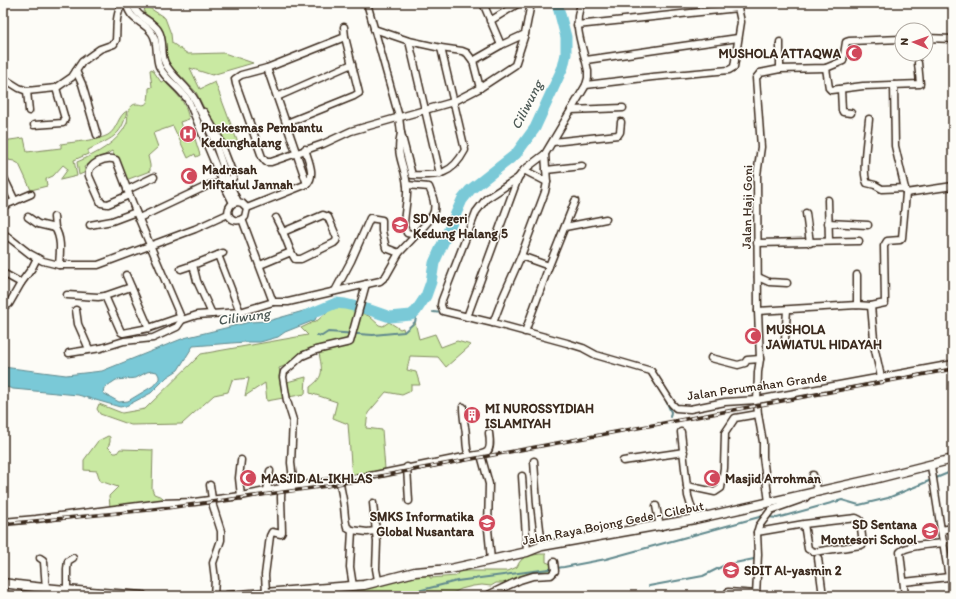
<svg xmlns="http://www.w3.org/2000/svg" width="956" height="599" font-family="Itim,sans-serif">
	<style>
		.green { fill: #c9e9a2; stroke: #828a60 }
		.water { fill: #7ac9d7; stroke: #61898d; fill-rule: evenodd }
		.lines { fill: none; stroke-linecap: round; stroke-linejoin: round }
		.stream { stroke: #61898d; stroke-width: 2 }
		.river { stroke: #7ac9d7; stroke-width: 11 }
		.minor-casing { stroke: #3b2a1e; stroke-width: 9 }
		.major-casing { stroke: #3b2a1e; stroke-width: 11 }
		.minor { stroke: #fdfcf7; stroke-width: 6 }
		.major { stroke: #fdfcf7; stroke-width: 8 }
		.rail-casing { stroke: #3b2a1e; stroke-width: 3.5 }
		.rail { stroke: #fdfcf7; stroke-width: 2; stroke-dasharray: 6; stroke-linecap: butt }
		.labels { text-anchor: middle; dominant-baseline: central; stroke-width: 3; stroke-linejoin: round; paint-order: stroke }
		.poi-label { font-size: 13px; font-weight: bold; fill: #3b2a1e; stroke: #fdfcf7; text-anchor: start }
		.street-label { font-size: 13px; fill: #3b2a1e; stroke: #fdfcf7 }
		.water-label { font-size: 14px; font-style: italic; fill: #4e5a56; stroke: #fdfcf7 }
	</style>
	<rect width="100%" height="100%" fill="#fdfcf7"/>
	<filter id="ink" filterUnits="userSpaceOnUse"><feTurbulence type="fractalNoise" baseFrequency=".025" numOctaves="2"/><feDisplacementMap in="SourceGraphic" scale="8" xChannelSelector="R" yChannelSelector="G"/><feConvolveMatrix kernelMatrix="1 2 1 2 8 2 1 2 1" color-interpolation-filters="sRGB"/></filter>
	<g filter="url(#ink)">
		<g class="green">
			<polygon points="145,5 165,18 171,34 172,43 188,54 224,53 253,63 212,75 190,68 200,89 215,82 238,143 227,148 219,131 216,132 196,92 178,73 165,63 161,33 154,20 144,13"/>
			<path d="M152,69L161,82L164,81C178,96 184,98 189,119L180,122L186,142L195,139L200,155L196,157L195,154L188,158L173,126L153,133L158,147L148,156L150,165V171L126,180L112,151L84,167L86,172L79,175L77,162C96,154 118,143 127,123C128,118 127,112 130,108C138,96 149,118 149,88L152,87L150,70Z"/>
			<polygon points="187,94 189,94 200,115 231,194"/>
			<path d="M127,111C121,138 111,138 88,150V154L74,160L77,176L60,180L68,169L63,165L53,176L46,179L47,186L31,190L19,164L14,161L3,159V141L24,138L27,152L61,148V144C72,142 100,140 108,135C117,130 118,115 127,111Z"/>
			<path d="M336,304L350,308L369,316L379,325L383,326L389,322L400,329L403,328L404,332L415,322L419,339L435,334L441,347L457,341L471,345L446,367L438,357L410,356L407,370L416,372L420,385H411V391L402,395L386,392L368,413L366,428L382,430L385,469L352,477L348,424L333,418L337,402L310,393V387C325,376 322,370 319,353L279,368L283,383L306,377L305,394L267,401L265,383L245,396L249,378L232,380L228,392L214,395L182,424L131,425L100,414L97,409L99,404L122,413L145,409L201,354L308,335L301,328L318,320Z"/>
			<polygon points="108,436 110,437 110,442 108,447 114,453 117,453 120,449 153,450 152,489 154,494 162,497 166,501 110,507 109,496 118,487 100,481 97,471 84,470 84,460 98,441"/>
			<path d="M540,554H546V562L551,564L552,570L547,574L528,576L504,583H496L491,586L482,585L473,586L461,589L447,596H435L434,595L428,596H319L335,591L411,576H420L430,574V578L456,576L459,571H508L517,567C522,555 528,556 540,554Z"/>
		</g>
		<path class="water" d="M314,308L319,311L315,320L285,332L278,337L260,342H245L193,346L178,370L167,377L151,393L126,406L120,407L78,395L13,389L3,386V367L66,375L102,371L184,338L250,322L268,321ZM152,371L157,372L159,376V379L153,386L128,401L119,402L103,393L104,388L116,380L136,378L147,372Z"/>
		<g class="lines">
			<g class="stream">
				<polyline points="433,312 442,313"/>
				<polyline points="317,335 322,336 328,332 373,335 404,332 415,322 419,306"/>
				<polyline points="664,396 671,412 670,417"/>
				<polyline points="768,517 777,518 842,500 859,505 888,498 953,471"/>
				<polyline points="649,586 703,576 725,565 754,559"/>
				<polyline points="366,596 371,595 406,594 457,581 564,567 606,559 763,516"/>
			</g>
			<polyline class="river" points="305,316 336,303 345,304 370,310 390,317 411,315 416,311 426,296 431,282 434,263 462,200 470,190 516,154 535,128 563,67 566,54 566,37 557,3"/>
			<g class="minor-casing">
				<g id="minor">
					<path d="M126,3C132,24 142,19 152,33C159,43 155,55 159,66C166,81 181,88 189,102L223,183L233,203"/>
					<path d="M133,3C135,17 150,19 158,30C165,40 160,53 165,63C172,77 187,86 195,100L214,140L228,181L238,202L242,203L247,208L245,217C234,227 221,213 233,203L238,202"/>
					<path d="M367,3L399,117L401,133L412,175C438,176 452,175 465,150L441,48"/>
					<polyline points="483,3 501,45"/>
					<path d="M582,3C571,24 584,49 588,71V78L586,85L545,154L524,170L518,178L486,199L476,212L442,300L441,305L443,311L493,323L567,343L583,348L596,355L651,371L672,404L676,408L690,409L725,402L757,400L779,396L953,364"/>
					<polyline points="490,21 519,3"/>
					<polyline points="577,25 738,8"/>
					<polyline points="374,29 409,41 441,48 462,51 467,53 473,61 501,45 525,34"/>
					<polyline points="345,37 267,68 241,75 235,79 236,84 262,157 266,162 271,162 323,144 351,131 453,102 480,88 515,65 525,34 531,3"/>
					<polyline points="926,38 953,39"/>
					<polyline points="409,41 440,174"/>
					<polyline points="586,60 738,38"/>
					<polyline points="473,61 480,88"/>
					<polyline points="267,68 307,184"/>
					<polyline points="826,68 829,88 831,90 863,86 920,84 918,63"/>
					<polyline points="780,69 780,42"/>
					<polyline points="76,71 82,84 97,135"/>
					<path d="M3,78L19,88L27,91L56,88L72,77L82,62L100,49L114,44L116,40C117,27 115,14 123,3"/>
					<polyline points="586,85 652,77 729,70 734,67 741,22 737,3"/>
					<polyline points="841,89 842,110 843,112 851,113"/>
					<polyline points="27,91 29,111"/>
					<polyline points="277,97 352,64"/>
					<polyline points="571,110 623,108"/>
					<polyline points="204,112 219,138 233,174 233,178 228,181"/>
					<path d="M869,119C868,132 861,172 867,183L875,185L882,189L905,188"/>
					<polyline points="287,123 354,96 359,93 345,37 344,27"/>
					<polyline points="34,125 63,123 65,119 56,88"/>
					<polyline points="553,142 618,135 620,132 621,122"/>
					<polyline points="524,170 547,182"/>
					<polyline points="546,170 582,166"/>
					<polyline points="3,176 15,201"/>
					<path d="M407,185L429,187C441,214 432,216 416,235"/>
					<polyline points="127,190 154,177"/>
					<polyline points="906,193 953,186"/>
					<path d="M129,195L108,204L101,203L89,176C86,164 106,156 116,160L136,212L182,320"/>
					<polyline points="828,200 829,241"/>
					<polyline points="3,206 31,194"/>
					<path d="M247,208L307,184C316,175 308,160 305,149"/>
					<polyline points="806,213 810,243"/>
					<path d="M28,217L38,224L55,228C62,239 60,252 59,265"/>
					<polyline points="54,217 55,228"/>
					<polyline points="139,218 209,185 223,183"/>
					<polyline points="276,218 283,232 291,252"/>
					<polyline points="242,219 273,302"/>
					<polyline points="828,223 868,225"/>
					<polyline points="90,225 112,221 136,212"/>
					<polyline points="565,227 606,219"/>
					<polyline points="3,233 30,254 43,261 59,265 98,265 195,229 228,214"/>
					<polyline points="757,243 859,241"/>
					<polyline points="218,255 240,312"/>
					<polyline points="521,256 549,266 525,332"/>
					<polyline points="260,265 291,252 295,259 301,259 334,243 336,241 337,238 328,217 323,215 283,232"/>
					<polyline points="549,266 575,201"/>
					<polyline points="181,269 193,265"/>
					<polyline points="3,273 21,283 32,268 37,258"/>
					<polyline points="126,275 149,328"/>
					<polyline points="857,275 857,305"/>
					<polyline points="758,277 769,282 787,283"/>
					<polyline points="335,291 351,261 370,218 382,220 382,231 386,248 399,253"/>
					<polyline points="67,295 98,297 105,296 131,287"/>
					<polyline points="105,296 121,332 123,333 149,328 181,317"/>
					<polyline points="9,304 21,283"/>
					<polyline points="871,306 875,350 881,377"/>
					<polyline points="76,310 78,324 89,349"/>
					<polyline points="758,311 857,305 871,306 885,303 884,246 887,241 900,240 902,238 906,193 895,146 894,85"/>
					<polyline points="212,314 197,281 193,265 223,253"/>
					<polyline points="467,317 518,178"/>
					<polyline points="493,323 503,297 521,256 545,192 547,182 545,154"/>
					<polyline points="785,340 787,310"/>
					<path d="M69,353L101,348L124,341L153,338L177,327L182,320L197,315L240,312L273,302H288L380,281L386,276L399,253L416,235L407,233L404,227C404,213 408,200 407,186C405,164 395,157 401,133"/>
					<polyline points="711,358 738,365 745,363 747,360 760,359"/>
					<path d="M463,407C463,414 464,420 465,427C467,436 465,447 469,456C488,454 492,454 489,433"/>
					<polyline points="681,432 688,496 695,519"/>
					<polyline points="481,455 489,484 488,529 491,560"/>
					<polyline points="241,460 239,478 241,496"/>
					<polyline points="534,461 537,504 542,546"/>
					<polyline points="623,461 684,452"/>
					<polyline points="931,466 941,530 953,528"/>
					<polyline points="407,467 409,501"/>
					<polyline points="813,475 818,492"/>
					<polyline points="522,476 527,552"/>
					<path d="M340,480C340,487 342,493 343,500C345,509 344,518 347,527L352,530L350,567L353,586"/>
					<polyline points="210,485 213,506 221,531 221,540 213,563 215,579 214,596"/>
					<polyline points="687,486 715,492 721,488 724,468 725,433 735,418 758,414"/>
					<polyline points="267,491 270,471"/>
					<polyline points="769,502 763,457 763,442 758,414 757,402 758,372 760,359 758,311 757,175 761,147 756,78 760,73 780,69 826,68 843,61 846,42 849,41 902,39"/>
					<polyline points="373,503 377,542 376,569 378,580"/>
					<polyline points="656,506 660,527"/>
					<polyline points="3,522 36,519 162,503 194,502 241,496 281,488 365,477 469,456"/>
					<polyline points="352,530 367,532 376,531"/>
					<polyline points="941,530 949,577 953,576"/>
					<polyline points="757,532 804,524 856,518 860,520 863,544 861,545 814,552 808,549 804,524"/>
					<polyline points="40,558 43,560 44,562 46,589"/>
					<polyline points="818,558 823,596"/>
					<polyline points="904,582 949,577"/>
					<polyline points="67,589 67,569 68,561 73,558"/>
					<polyline points="266,592 265,575 270,536 272,532 281,534 282,532 281,497 282,483 292,481 293,479 291,463 293,420 287,401 283,377 284,372 302,356 316,350 350,342 366,284"/>
					<polyline points="728,592 757,594"/>
					<polyline points="489,596 490,594 520,580 533,576 551,575 555,571 554,562"/>
					<polyline points="756,596 758,554 757,533 759,526 771,510 805,498 808,495"/>
					<path d="M905,596L900,552C907,545 933,544 944,543"/>
				</g>
			</g>
			<g class="major-casing">
				<g id="major">
					<path d="M3,583C49,590 96,592 143,596"/>
					<polyline points="227,596 364,585 415,572 450,569 491,560 527,552 542,546 695,519 874,479 953,459"/>
				</g>
			</g>
			<use href="#minor" class="minor"/>
			<use href="#major" class="major"/>
			<g class="rail-casing">
				<polyline id="rail" points="3,524 160,509 327,486 953,369"/>
			</g>
			<use href="#rail" class="rail"/>
		</g>
	</g>
	<defs>
		<g id="mosque-disc" transform="scale(0.9)"><circle r="9.5" fill="#d1495b" stroke="#fdfcf7"/><path d="M3.5-4.9A6 6 0 1 0 3.5 4.9A5 5 0 1 1 3.5-4.9Z" fill="#fff"/></g>
		<g id="hospital-disc" transform="scale(0.9)"><circle r="9.5" fill="#d1495b" stroke="#fdfcf7"/><path d="M-5-5h3v3.5h4V-5h3V5h-3V1.5h-4V5h-3Z" fill="#fff"/></g>
		<g id="school-disc" transform="scale(0.9)"><circle r="9.5" fill="#d1495b" stroke="#fdfcf7"/><path d="M0-5L7-2L0 1L-7-2ZM-4 1L0 2.5L4 1V4Q0 6-4 4Z" fill="#fff"/></g>
		<g id="building-disc" transform="scale(0.9)"><circle r="9.5" fill="#d1495b" stroke="#fdfcf7"/><path d="M-4-6H4V6H1V3H-1V6H-4ZM-2.5-4.3h1.7v1.8h-1.7ZM.8-4.3h1.7v1.8H.8ZM-2.5-1h1.7V.8h-1.7ZM.8-1h1.7V.8H.8Z" fill="#fff"/></g>
	</defs>
	<g fill-rule="evenodd">
		<use href="#mosque-disc" x="854" y="53"/>
		<use href="#hospital-disc" x="188" y="134"/>
		<use href="#mosque-disc" x="189" y="176"/>
		<use href="#school-disc" x="400" y="225"/>
		<use href="#mosque-disc" x="753" y="336"/>
		<use href="#building-disc" x="472" y="415"/>
		<use href="#mosque-disc" x="248" y="478"/>
		<use href="#mosque-disc" x="712" y="478"/>
		<use href="#school-disc" x="487" y="523"/>
		<use href="#school-disc" x="930" y="531"/>
		<use href="#school-disc" x="731" y="570"/>
	</g>
	<g class="labels">
		<g class="poi-label">
			<text x="841" y="53" text-anchor="end">MUSHOLA ATTAQWA</text>
			<text x="201" y="127">Puskesmas Pembantu<tspan x="201" dy="15">Kedunghalang</tspan></text>
			<text x="202" y="169">Madrasah<tspan x="202" dy="15">Miftahul Jannah</tspan></text>
			<text x="413" y="218">SD Negeri<tspan x="413" dy="15">Kedung Halang 5</tspan></text>
			<text x="766" y="329">MUSHOLA<tspan x="766" dy="15">JAWIATUL HIDAYAH</tspan></text>
			<text x="485" y="408">MI NUROSSYIDIAH<tspan x="485" dy="15">ISLAMIYAH</tspan></text>
			<text x="261" y="478">MASJID AL-IKHLAS</text>
			<text x="725" y="478">Masjid Arrohman</text>
			<text x="474" y="516" text-anchor="end">SMKS Informatika<tspan x="474" dy="15">Global Nusantara</tspan></text>
			<text x="917" y="524" text-anchor="end">SD Sentana<tspan x="917" dy="15">Montesori School</tspan></text>
			<text x="744" y="570">SDIT Al-yasmin 2</text>
		</g>
		<g class="street-label">
			<text transform="translate(747 207) rotate(-89)">Jalan Haji Goni</text>
			<text transform="translate(757 386) rotate(-8)">Jalan Perumahan Grande</text>
			<text transform="translate(613 523) rotate(-11)">Jalan Raya Bojong Gede - Cilebut</text>
		</g>
		<g class="water-label">
			<text transform="translate(527 105) rotate(-63)">Ciliwung</text>
			<text transform="translate(244 317) rotate(-8)">Ciliwung</text>
		</g>
	</g>
	<rect width="956" height="599" fill="none" stroke="#fdfcf7" stroke-width="16"/>
	<rect x="8" y="8" width="940" height="583" fill="none" stroke="#3b2a1e" stroke-width="1.5" filter="url(#ink)"/>
	<g transform="translate(914 42) rotate(272)"><circle r="19" fill="#fdfcf7" stroke="#afa8a0"/>
	<path d="M0-3L7 15L0 10L-7 15Z" fill="#d1495b"/>
	<text y="-6" font-size="11" font-weight="bold" text-anchor="middle" fill="#3b2a1e">N</text>
	</g>
</svg>
